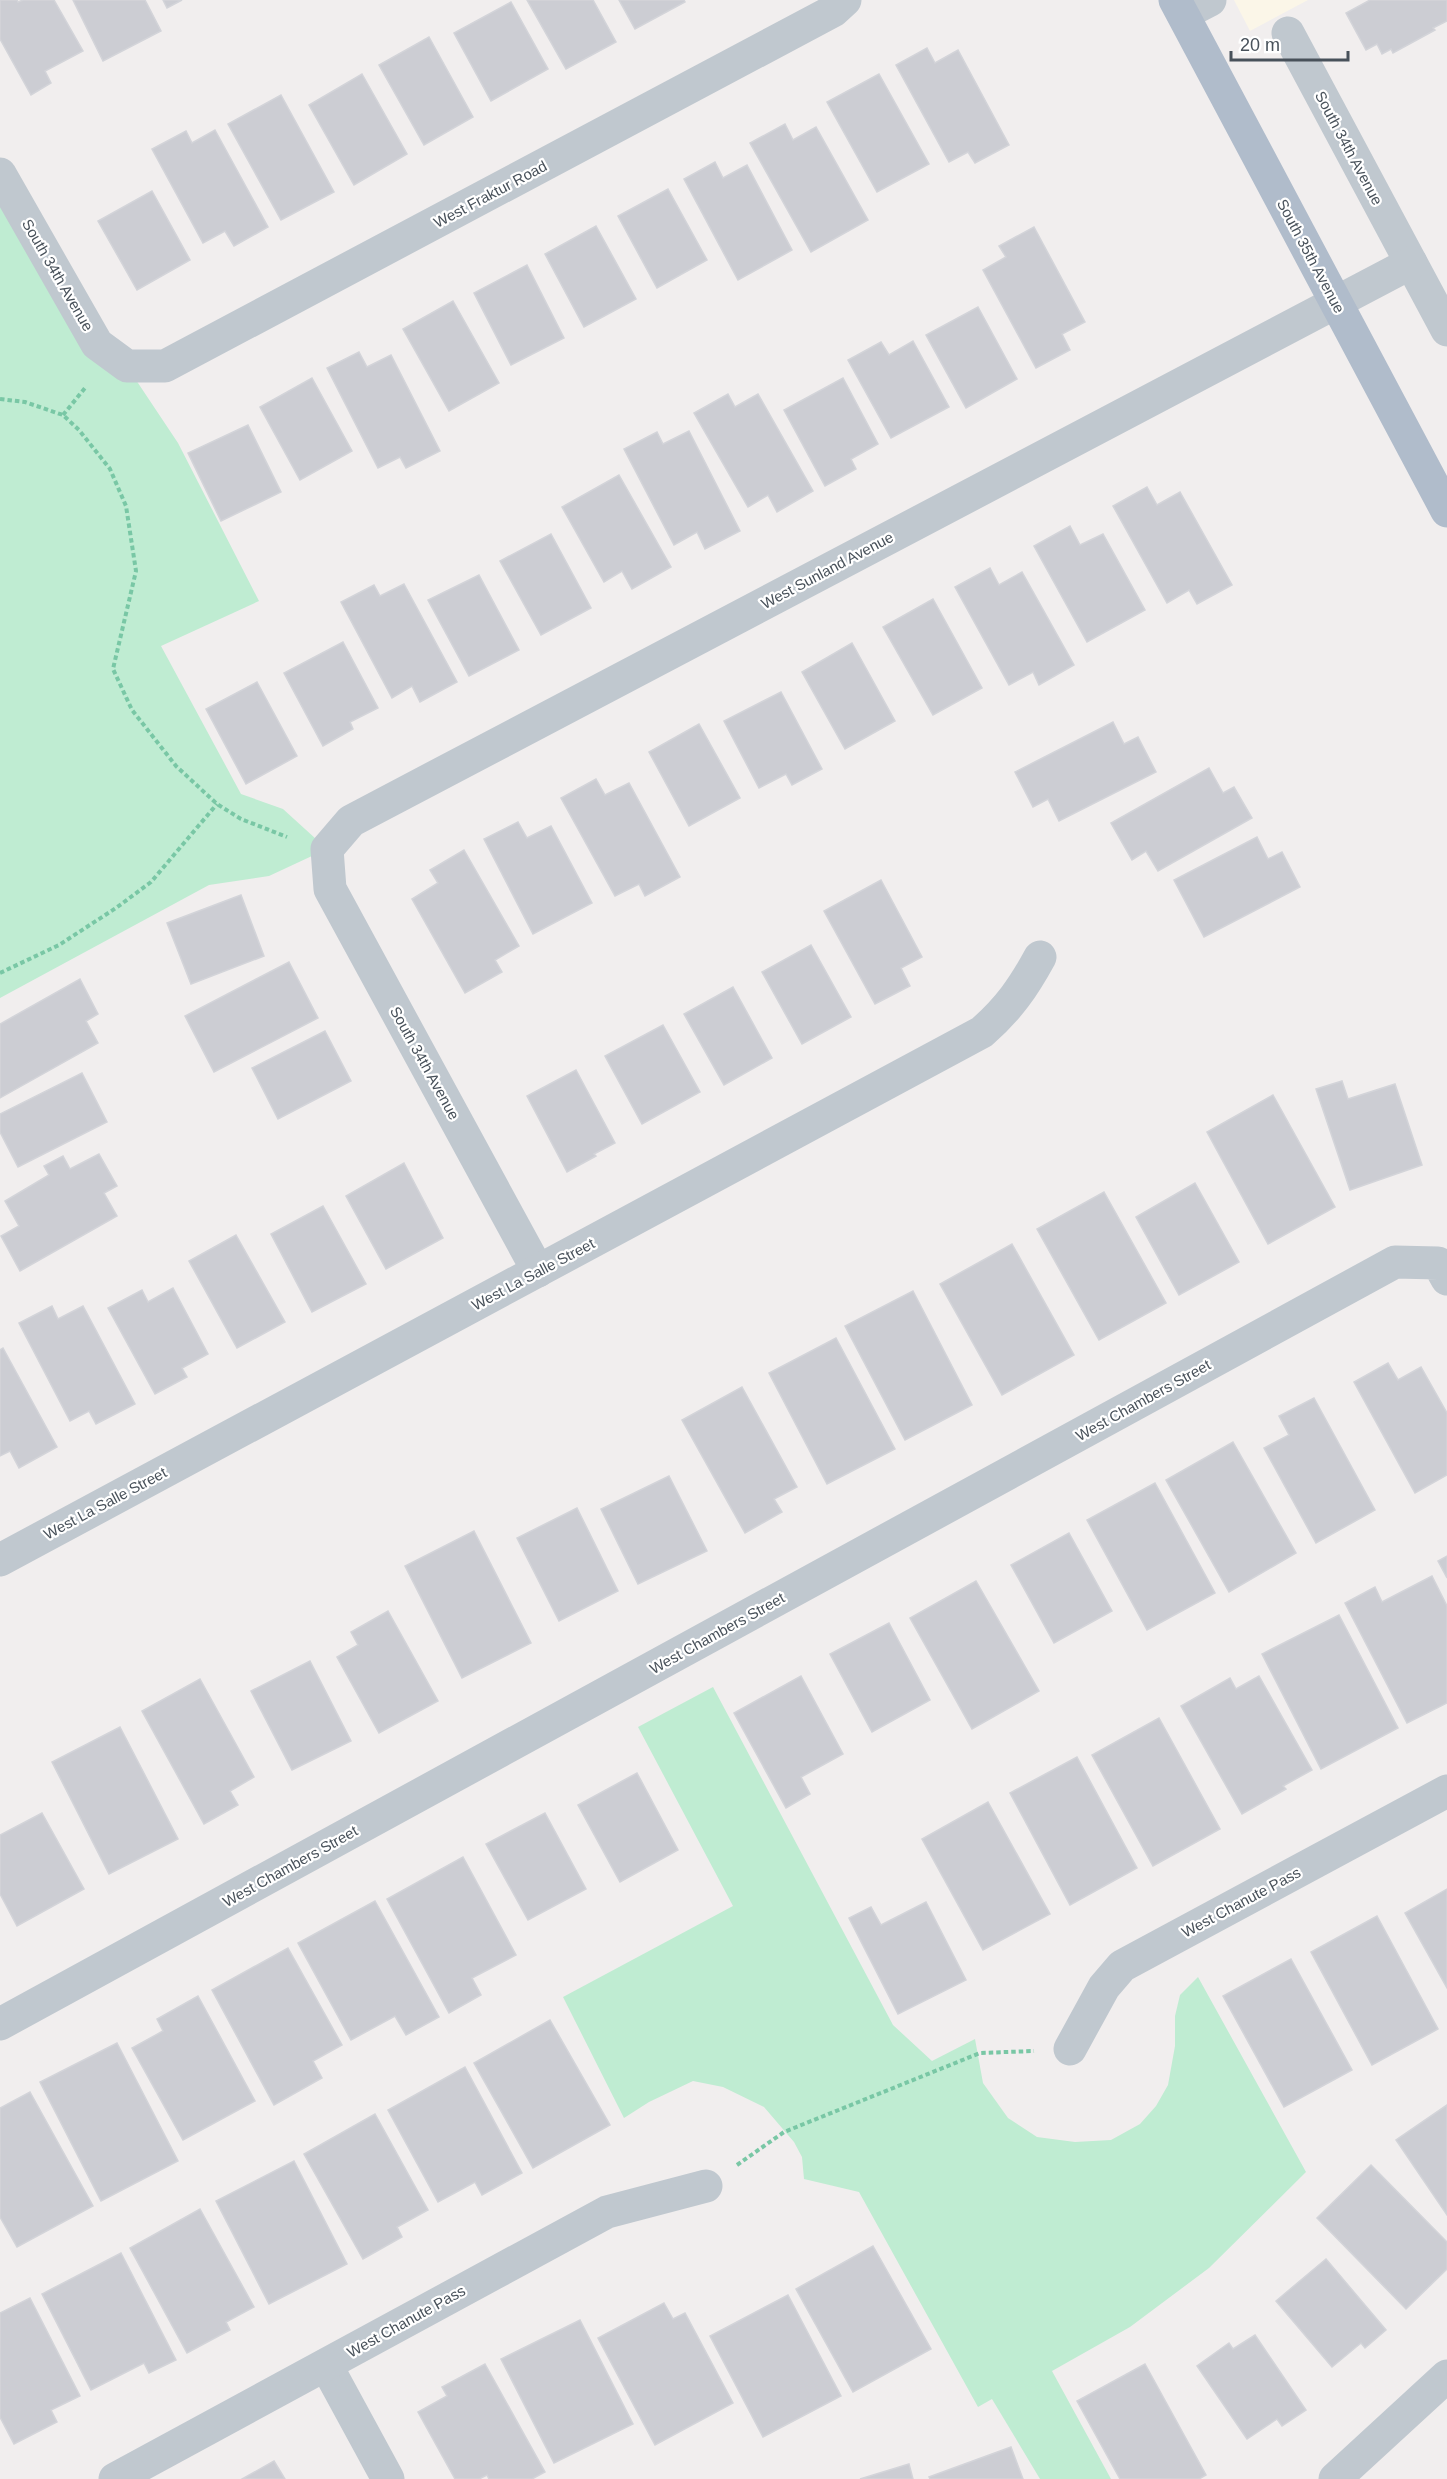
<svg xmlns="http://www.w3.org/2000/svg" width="1447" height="2479" font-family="Helvetica,sans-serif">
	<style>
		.commercial { fill: #fbf6e8 }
		.green { fill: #bfecd2 }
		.building { fill: #cccdd3; stroke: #d3d4d9; stroke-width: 1.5 }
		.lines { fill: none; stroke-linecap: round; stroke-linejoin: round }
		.path { stroke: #79c7a5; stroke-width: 4; stroke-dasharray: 4.5 3; stroke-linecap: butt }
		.minor { stroke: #c0c8cf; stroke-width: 33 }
		.major { stroke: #b0bccb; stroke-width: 33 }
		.labels { text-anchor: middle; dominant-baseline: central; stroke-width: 4.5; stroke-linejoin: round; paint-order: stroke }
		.street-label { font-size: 15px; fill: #48515a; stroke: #fff }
	</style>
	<rect width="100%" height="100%" fill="#f1eeee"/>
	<polygon class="commercial" points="1234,0 1308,0 1250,31"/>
	<g class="green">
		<polygon points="0,176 178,443 259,601 161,646 241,794 283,809 327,849 269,876 209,885 0,998"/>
		<polygon points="713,1687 893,2025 932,2061 975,2039 983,2083 1008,2118 1037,2137 1075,2142 1111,2140 1140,2124 1156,2106 1168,2085 1175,2046 1175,2016 1180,1995 1198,1977 1306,2172 1209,2268 1130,2327 1052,2371 1111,2479 1040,2479 992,2399 978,2407 859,2192 804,2179 802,2157 794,2142 764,2107 723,2087 693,2081 649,2102 624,2118 563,1997 733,1906 638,1727"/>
	</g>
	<g class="building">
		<polygon points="0,0 17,0 18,2 23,0 54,0 83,51 45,71 51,83 31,95 0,39"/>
		<polygon points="73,0 145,0 161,31 103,61"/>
		<polygon points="163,0 182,0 167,8"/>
		<polygon points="527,0 593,0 616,42 566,69"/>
		<polygon points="619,0 684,0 685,2 635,29"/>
		<polygon points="1370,0 1447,0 1447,21 1433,28 1435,30 1393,53 1391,49 1382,54 1377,44 1366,50 1346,13"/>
		<polygon points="511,2 548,69 491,101 454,33"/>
		<polygon points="429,37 473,117 424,145 379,65"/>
		<polygon points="927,48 935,63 958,50 1009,145 975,163 968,152 949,162 896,65"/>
		<polygon points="362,74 407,154 354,185 309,105"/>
		<polygon points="879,74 929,164 877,192 827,102"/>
		<polygon points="281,95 334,192 281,220 228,124"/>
		<polygon points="785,124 793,140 816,127 868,220 811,252 750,143"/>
		<polygon points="215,130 268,227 234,246 225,231 203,243 152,149 186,131 192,143"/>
		<polygon points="715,162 723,178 747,165 792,250 738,280 684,179"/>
		<polygon points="668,189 707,260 657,288 618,216"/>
		<polygon points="152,191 190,260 137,290 98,221"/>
		<polygon points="596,226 636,299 584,327 545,254"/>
		<polygon points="1034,227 1085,322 1062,334 1070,350 1036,368 983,270 1006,257 999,246"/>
		<polygon points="527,265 564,338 511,365 474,293"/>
		<polygon points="453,301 499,383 449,411 403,329"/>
		<polygon points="978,307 1017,379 966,408 926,335"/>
		<polygon points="913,341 949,407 891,438 848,360 881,342 889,355"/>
		<polygon points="359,352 367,367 391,355 440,451 406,468 400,457 378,468 327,368"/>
		<polygon points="312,378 352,451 300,480 260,407"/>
		<polygon points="843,378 878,444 851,459 856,469 825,486 784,410"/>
		<polygon points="728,394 735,407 758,394 813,491 777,512 768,495 748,507 694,413"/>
		<polygon points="248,425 281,492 221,521 188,453"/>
		<polygon points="689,431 740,531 705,549 697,532 674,545 624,449 657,432 663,444"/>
		<polygon points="619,475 671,567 632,589 622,571 604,582 562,507"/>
		<polygon points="1147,487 1157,505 1180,492 1232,585 1197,604 1189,590 1167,603 1113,506"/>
		<polygon points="1070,526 1080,545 1103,534 1145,610 1087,642 1034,546"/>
		<polygon points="551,534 591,608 541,635 500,561"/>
		<polygon points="990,568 999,585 1022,572 1074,665 1039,685 1033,672 1009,685 955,587"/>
		<polygon points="479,575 519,650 469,676 428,600"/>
		<polygon points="404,584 457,682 420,702 412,686 392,698 341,602 374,585 380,596"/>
		<polygon points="933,599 982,688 933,715 883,627"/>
		<polygon points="343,642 378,708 350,722 353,729 323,746 284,673"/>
		<polygon points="852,643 895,721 845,749 802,672"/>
		<polygon points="257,682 297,756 246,784 206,709"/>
		<polygon points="781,692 822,769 792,785 786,774 759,788 724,721"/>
		<polygon points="1113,722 1124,744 1138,737 1156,772 1059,821 1048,799 1033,807 1015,772"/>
		<polygon points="699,724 740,798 689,826 649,752"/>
		<polygon points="1209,768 1223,793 1234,787 1252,818 1158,871 1146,851 1132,860 1111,823"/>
		<polygon points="596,779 605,795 629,783 680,877 645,896 639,884 615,896 561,798"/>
		<polygon points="518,822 527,838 551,826 592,903 533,934 484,839"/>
		<polygon points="1257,837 1268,859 1282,852 1300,887 1204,937 1174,880"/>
		<polygon points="464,850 519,946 495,960 502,972 465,993 412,899 438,883 430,870"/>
		<polygon points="881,880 922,957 901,968 910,986 875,1004 824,911"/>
		<polygon points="241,895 264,956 191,984 167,923"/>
		<polygon points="811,945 851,1017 802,1044 762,972"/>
		<polygon points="289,962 318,1018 214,1072 185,1016"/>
		<polygon points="80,979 98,1014 86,1021 98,1043 0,1098 0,1024"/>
		<polygon points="733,987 772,1058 724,1085 684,1014"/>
		<polygon points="663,1025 700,1092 642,1124 605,1056"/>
		<polygon points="325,1031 351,1081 278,1119 252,1068"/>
		<polygon points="576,1070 615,1143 594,1154 596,1156 567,1172 527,1096"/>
		<polygon points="82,1073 107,1122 18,1167 0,1132 0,1114"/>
		<polygon points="1342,1081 1348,1099 1395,1084 1422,1165 1350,1190 1316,1089"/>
		<polygon points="1273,1095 1335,1207 1268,1244 1207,1132"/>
		<polygon points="99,1154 117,1186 104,1193 117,1216 20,1271 1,1236 19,1226 5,1201 49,1175 44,1166 63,1156 70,1169"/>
		<polygon points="404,1163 443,1238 386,1269 346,1196"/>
		<polygon points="1195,1183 1239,1262 1179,1295 1136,1217"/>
		<polygon points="1104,1192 1166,1303 1099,1340 1037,1229"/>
		<polygon points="323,1206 366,1284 312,1312 271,1234"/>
		<polygon points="236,1235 285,1322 237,1348 189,1261"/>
		<polygon points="1012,1244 1074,1355 1002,1395 940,1284"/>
		<polygon points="173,1288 208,1354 182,1368 187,1377 155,1394 108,1308 142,1290 148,1302"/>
		<polygon points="913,1291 972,1405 905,1440 845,1326"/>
		<polygon points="52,1306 58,1319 83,1306 135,1404 96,1424 89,1411 70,1421 19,1323"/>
		<polygon points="836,1338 895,1449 827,1484 769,1373"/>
		<polygon points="3,1348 57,1447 19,1468 10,1451 0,1456 0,1350"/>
		<polygon points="1388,1363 1398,1380 1421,1367 1447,1413 1447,1475 1415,1493 1354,1382"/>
		<polygon points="742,1387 797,1487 774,1499 782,1512 745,1533 682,1420"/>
		<polygon points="1314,1398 1375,1510 1316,1543 1264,1448 1289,1435 1279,1416"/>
		<polygon points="1233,1442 1296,1553 1229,1592 1166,1480"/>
		<polygon points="669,1476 707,1551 638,1584 601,1509"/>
		<polygon points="1155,1483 1215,1593 1147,1630 1087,1520"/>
		<polygon points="577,1508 618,1591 559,1621 517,1538"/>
		<polygon points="474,1531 531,1643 462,1678 405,1566"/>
		<polygon points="1069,1533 1112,1611 1054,1643 1011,1565"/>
		<polygon points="1447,1556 1447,1578 1438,1561"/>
		<polygon points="1432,1576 1447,1606 1447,1703 1407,1723 1345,1603 1375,1587 1382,1602"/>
		<polygon points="976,1581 1039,1691 972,1729 910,1618"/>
		<polygon points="388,1611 438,1701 379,1733 337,1657 358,1645 351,1632"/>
		<polygon points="1339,1615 1398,1728 1321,1769 1262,1654"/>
		<polygon points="889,1623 930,1700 872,1732 830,1654"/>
		<polygon points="310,1661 351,1741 292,1770 251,1691"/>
		<polygon points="801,1676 843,1754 801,1777 810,1794 786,1808 734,1713"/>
		<polygon points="1259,1676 1312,1770 1283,1786 1286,1789 1242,1814 1181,1706 1230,1678 1236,1689"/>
		<polygon points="200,1679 254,1777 230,1791 238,1805 204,1824 142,1711"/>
		<polygon points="1159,1718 1220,1829 1153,1866 1092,1755"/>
		<polygon points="120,1727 178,1839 109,1874 52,1762"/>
		<polygon points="1077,1757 1137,1868 1070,1905 1010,1793"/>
		<polygon points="637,1773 678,1850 620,1882 578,1805"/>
		<polygon points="988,1802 1050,1914 983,1950 922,1839"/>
		<polygon points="42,1813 84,1889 17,1926 0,1894 0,1835"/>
		<polygon points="545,1813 586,1889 528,1920 486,1844"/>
		<polygon points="463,1857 516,1955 472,1978 481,1995 449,2013 387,1899"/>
		<polygon points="1447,1889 1447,1988 1405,1913"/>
		<polygon points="375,1901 439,2017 406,2035 395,2016 351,2040 298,1943"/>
		<polygon points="926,1902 966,1980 898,2014 849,1918 871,1907 881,1925"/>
		<polygon points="1377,1916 1438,2029 1372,2065 1311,1952"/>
		<polygon points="288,1948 342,2045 313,2061 322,2078 274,2105 212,1990"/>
		<polygon points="1291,1959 1352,2070 1284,2107 1223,1996"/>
		<polygon points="198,1996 255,2101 183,2140 132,2048 163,2031 157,2019"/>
		<polygon points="550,2020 610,2125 533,2168 474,2063"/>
		<polygon points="117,2043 178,2161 101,2201 40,2082"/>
		<polygon points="465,2067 522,2173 482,2195 475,2182 438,2202 388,2110"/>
		<polygon points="30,2092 93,2206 17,2247 0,2217 0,2108"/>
		<polygon points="1447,2105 1447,2215 1396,2140"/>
		<polygon points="375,2114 428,2210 397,2227 402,2237 363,2259 304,2154"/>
		<polygon points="294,2161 347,2264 269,2304 216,2201"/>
		<polygon points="1371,2165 1447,2242 1447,2269 1406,2309 1317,2218"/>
		<polygon points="200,2209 254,2307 226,2322 230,2330 187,2353 130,2248"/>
		<polygon points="873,2246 931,2349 853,2392 796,2289"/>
		<polygon points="121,2253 176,2360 149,2373 144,2363 91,2390 42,2294"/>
		<polygon points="1326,2259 1386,2330 1365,2348 1361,2343 1332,2367 1276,2301"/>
		<polygon points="788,2295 841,2396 763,2437 710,2336"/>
		<polygon points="30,2298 80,2396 51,2410 57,2422 14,2444 0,2417 0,2313"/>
		<polygon points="664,2303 673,2319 685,2313 733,2403 655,2445 598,2338"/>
		<polygon points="580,2320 633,2424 554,2463 501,2359"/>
		<polygon points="1255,2335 1306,2410 1282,2426 1277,2419 1247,2439 1197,2366 1229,2343 1233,2349"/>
		<polygon points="485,2364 545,2472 532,2479 489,2479 487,2475 479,2479 455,2479 418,2412 447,2396 442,2387"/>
		<polygon points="1145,2364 1206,2475 1199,2479 1120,2479 1077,2401"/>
		<polygon points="1011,2447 1023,2479 930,2479 929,2477"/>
		<polygon points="274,2461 285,2479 242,2479"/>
		<polygon points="909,2464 913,2479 860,2479"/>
	</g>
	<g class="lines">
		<g class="path">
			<polyline points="0,399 25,402 63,415 79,430 110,469 126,506 136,571 113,669 132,710 176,766 217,804 241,819 287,837"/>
			<polyline points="63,415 85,388"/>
			<polyline points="0,973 59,945 116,908 151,882 217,804"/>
			<polyline points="737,2165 784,2132 980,2053 1034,2051"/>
		</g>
		<g class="minor">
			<polyline points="1183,14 1210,0"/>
			<polyline points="1288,33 1447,330"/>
			<polyline points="0,174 97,344 127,366 165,366 833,11 845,0"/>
			<polyline points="538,1271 330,889 327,849 351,821 1411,263"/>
			<path d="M0,1560L982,1032C1009,1008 1023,988 1040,957"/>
			<polyline points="0,2024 1395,1262 1438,1263 1447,1279"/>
			<polyline points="1070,2049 1104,1987 1122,1966 1447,1791"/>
			<polyline points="326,2365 388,2479"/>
			<polyline points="115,2479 607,2212 706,2186"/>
			<polyline points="1335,2479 1447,2376"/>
		</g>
		<polyline class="major" points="1175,0 1447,511"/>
	</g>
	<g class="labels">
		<g class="street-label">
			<text transform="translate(1349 148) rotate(62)">South 34th Avenue</text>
			<text transform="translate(490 194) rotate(-28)">West Fraktur Road</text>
			<text transform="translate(1311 256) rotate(62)">South 35th Avenue</text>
			<text transform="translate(58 275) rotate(60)">South 34th Avenue</text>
			<text transform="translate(827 570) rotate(-28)">West Sunland Avenue</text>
			<text transform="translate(425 1063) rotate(61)">South 34th Avenue</text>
			<text transform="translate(533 1274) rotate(-28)">West La Salle Street</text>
			<text transform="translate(1143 1400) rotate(-29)">West Chambers Street</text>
			<text transform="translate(105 1503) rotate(-28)">West La Salle Street</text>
			<text transform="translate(717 1633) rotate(-29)">West Chambers Street</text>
			<text transform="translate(290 1866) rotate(-29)">West Chambers Street</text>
			<text transform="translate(1241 1902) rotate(-28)">West Chanute Pass</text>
			<text transform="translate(406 2321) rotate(-29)">West Chanute Pass</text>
		</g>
	</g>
	<path d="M1231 51v9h117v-9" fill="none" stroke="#48515a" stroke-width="3"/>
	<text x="1240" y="51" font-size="18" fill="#48515a" stroke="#ffffff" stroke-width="4.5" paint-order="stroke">20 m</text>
</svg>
